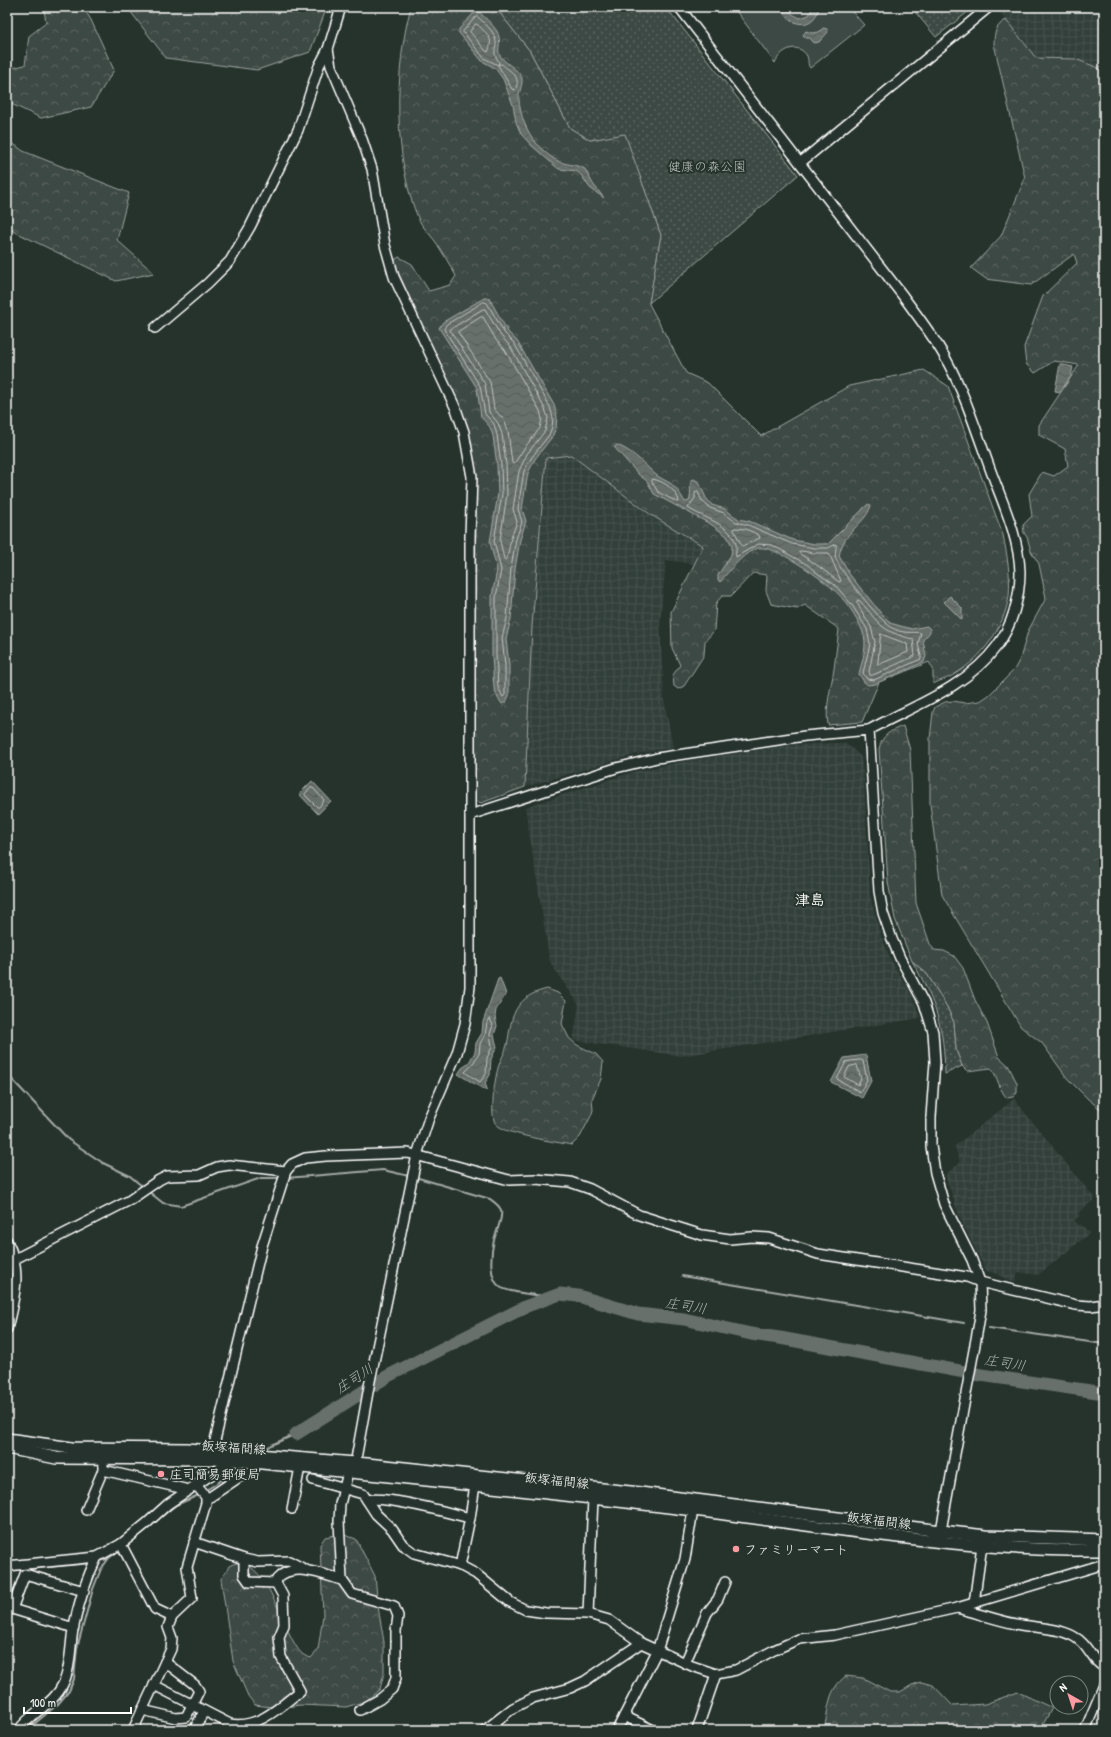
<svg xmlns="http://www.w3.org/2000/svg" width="1111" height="1737" font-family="'Patrick Hand','Klee One',sans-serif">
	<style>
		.industrial { fill: url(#industrial-grid) }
		.forest { fill: url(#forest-crowns); stroke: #9ea4a2 }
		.park { fill: url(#park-dots); stroke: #9ea4a2 }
		.garden { fill: #3e4944; stroke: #9ea4a2 }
		.water { fill: url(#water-waves); stroke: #a4a9a7 }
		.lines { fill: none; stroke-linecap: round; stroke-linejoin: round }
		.shore { stroke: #c2c6c4; stroke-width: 1 }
		.stream { stroke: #a4a9a7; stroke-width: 2 }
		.river { stroke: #67706c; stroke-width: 13 }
		.minor-casing { stroke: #fff; stroke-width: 12 }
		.major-casing { stroke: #fff; stroke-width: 14 }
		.minor { stroke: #26332d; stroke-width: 9 }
		.major { stroke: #26332d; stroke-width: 11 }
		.poi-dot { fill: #ff9aa2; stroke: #26332d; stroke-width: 1.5 }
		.labels { text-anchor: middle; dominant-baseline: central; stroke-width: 4; stroke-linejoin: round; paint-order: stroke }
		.park-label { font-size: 13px; fill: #bbbfbe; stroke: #26332d }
		.street-label { font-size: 13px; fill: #fff; stroke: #26332d }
		.poi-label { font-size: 13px; fill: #fff; stroke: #26332d; text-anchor: start }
		.water-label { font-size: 14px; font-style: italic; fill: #b3b8b6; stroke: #26332d }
		.quarter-label { font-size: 15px; font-weight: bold; fill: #fff; stroke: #26332d }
	</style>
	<defs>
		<pattern id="industrial-grid" width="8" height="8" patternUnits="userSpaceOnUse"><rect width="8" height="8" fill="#333f3a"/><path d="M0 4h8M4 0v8" fill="none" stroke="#47524e"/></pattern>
		<pattern id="forest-crowns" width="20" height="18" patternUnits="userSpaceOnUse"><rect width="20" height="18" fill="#3e4944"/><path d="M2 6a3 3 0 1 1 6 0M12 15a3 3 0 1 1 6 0" fill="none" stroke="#5b6460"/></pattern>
		<pattern id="park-dots" width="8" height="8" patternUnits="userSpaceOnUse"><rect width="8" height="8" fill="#3e4944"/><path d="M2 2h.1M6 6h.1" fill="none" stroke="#5b6460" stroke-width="1.8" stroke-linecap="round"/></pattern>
		<pattern id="water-waves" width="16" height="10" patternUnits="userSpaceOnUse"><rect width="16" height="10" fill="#67706c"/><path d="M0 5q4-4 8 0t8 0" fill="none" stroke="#575a59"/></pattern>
	</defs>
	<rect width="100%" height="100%" fill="#26332d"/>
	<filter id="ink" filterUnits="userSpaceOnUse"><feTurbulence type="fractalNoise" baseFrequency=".025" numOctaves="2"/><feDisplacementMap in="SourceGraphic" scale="8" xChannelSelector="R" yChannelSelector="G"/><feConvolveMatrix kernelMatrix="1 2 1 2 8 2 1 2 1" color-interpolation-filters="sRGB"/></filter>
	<g filter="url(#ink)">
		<g class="industrial">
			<polygon points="1003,7 1104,7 1104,70 1074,59 1036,58 999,11"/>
			<polygon points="571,455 651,515 703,546 694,564 666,560 660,623 664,699 673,747 633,755 525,787 532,626 546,459"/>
			<polygon points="836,743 846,744 854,750 861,757 864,779 870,895 880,933 891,960 912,995 920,1018 681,1056 573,1040 579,1005 550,962 525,807 633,772 686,761 792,745"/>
			<polygon points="1014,1099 1095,1199 1078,1213 1080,1216 1074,1220 1078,1225 1080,1224 1090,1233 1038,1275 1018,1272 1015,1282 1009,1281 998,1274 986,1271 960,1218 945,1175 960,1163 955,1146"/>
		</g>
		<g class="forest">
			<polygon points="30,7 83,7 91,20 114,70 91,107 41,118 7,102 7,64 12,68 25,65 29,36 46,23 44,9"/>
			<polygon points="127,7 327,7 310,52 257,70 166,58"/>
			<path d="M411,7H495L530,51L570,128L590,140L625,133L661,235L649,304L686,373L708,383L761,436L849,386L924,370L948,386L1003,535C1007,555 1011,576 1009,596C1004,628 982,658 955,674C948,679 940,680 933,684V669L929,662L879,682L862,722L828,725C825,706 831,689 834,669C836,656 837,642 839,629L805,605L797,609L771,604L766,591L767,575L753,573L731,596H722L716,603L714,631L705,641L704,655L684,686L678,689L674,686L673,675L680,665L672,648L671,612L703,546L651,515L571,455L546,458L532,626L525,787L481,803L475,800L476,479L468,433L459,407L393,261L399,257L412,264L429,291L450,285L456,276C450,265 444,255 437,244C432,236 423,228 419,220C393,162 394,67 411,7Z"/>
			<path d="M1006,20L1036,58L1075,59L1104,70V1112L1088,1099L1067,1078L1042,1043L1021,1027L942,895L930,804V739L933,712L935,707L945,702L953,701L965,703L980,701L989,695L1014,670L1020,659L1028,631L1046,598L1039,564L1031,551L1027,537L1024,533L1023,525L1032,516L1029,494L1042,472L1054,476L1068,466L1065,449L1039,435V425L1079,365L1054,361L1035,373L1026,364L1024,347L1043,296L1077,263L1074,254L1031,285L986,279L971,268L1001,236L1025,178L994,44C994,33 996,25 1006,20Z"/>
			<polygon points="7,139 23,151 129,193 117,240 154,273 116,281 7,228"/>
			<path d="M903,726L910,750L916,903L930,944L934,950L944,951L954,956L963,968L975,1000L987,1023L999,1057L1008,1065L1017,1083V1093L1013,1097L1007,1098C999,1090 998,1077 991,1068L967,1071L962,1066L956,1050L954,1023L947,1007L927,974L912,961L895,919L888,882L879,749C882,735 890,731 903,726Z"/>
			<path d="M547,989L558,993L566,1001L562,1024L569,1038L577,1045L596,1054L603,1062L601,1079L592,1099L593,1110L591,1116L580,1137L572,1145C556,1142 506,1135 496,1124C489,1117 495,1078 498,1068C500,1060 505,1053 507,1045C510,1031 510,1017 519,1005C527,995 536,992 547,989Z"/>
			<path d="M342,1534L356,1539L375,1576L378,1607L384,1642V1673L380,1689L366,1701L346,1707L300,1705L280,1708L255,1705L248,1696L233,1661L221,1579L229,1566C231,1565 235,1563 238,1563C270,1563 283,1635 302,1654C305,1656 308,1657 311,1658L318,1650L323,1615L320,1545L325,1537Z"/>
			<path d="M846,1676L863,1678L890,1692H900L912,1685L921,1682L933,1685L953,1706L985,1704L1018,1692L1052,1708L1040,1730H824C829,1709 827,1690 846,1676Z"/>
		</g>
		<g class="park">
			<polygon points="495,7 666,7 798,175 649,303 661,235 625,134 590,140 570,128 530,51"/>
			<polygon points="911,7 974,7 936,37"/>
			<path d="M912,961L927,974L947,1007L954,1023L956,1050L962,1066L945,1074C944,1027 936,1002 912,961Z"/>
		</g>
		<path class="garden" d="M733,7H848L864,25L810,68C807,64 809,61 807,56C798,41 780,50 775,63Z"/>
		<g class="water">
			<path d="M781,7H786L792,14L800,18L809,15L813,7L819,8C813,31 789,27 781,7Z"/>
			<path d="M478,11C485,18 497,27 499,37C501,44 496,51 501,57C506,64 520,70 522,79C523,85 518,93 519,100C521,124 534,147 556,160C565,165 576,164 585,169L593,184L604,198L590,188L581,175L576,171L559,169L555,166L531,145L521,134L516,122L513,105L503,79L495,68L482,61L459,33V29L475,12Z"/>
			<polygon points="823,28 827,29 828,32 819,42 814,43 810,38 806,38 803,35 806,31 812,33 819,32"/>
			<polygon points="484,298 489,298 508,332 517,341 554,405 557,417 556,428 552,437 535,459 528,473 522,509 526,521 520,540 515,569 511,619 506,639 509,664 509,696 506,702 502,704 498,698 494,688 492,655 492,596 497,570 490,542 498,494 497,465 493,436 490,427 481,417 477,388 439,328 443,322"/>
			<polygon points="1060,364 1073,367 1071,376 1060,392 1055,391"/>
			<path d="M617,445C633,451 644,464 656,475C660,478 665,480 670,483C677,488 681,495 685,502L689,501C692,494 689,487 691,480L694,479L699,482L706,498L712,505L725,509L738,519L749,521L793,540L815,544H828L868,504L871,506C864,526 844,530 839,556L850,575L884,617L893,624L912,629L927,626L930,629V632L923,640L926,656L924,662L875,684L868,685L864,682L859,674C862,660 869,644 862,630C856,615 844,598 832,588C819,577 775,545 759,548C745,551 729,571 720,582L718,580V575L731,555L732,546L727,536L712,525L654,494L647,481L639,475L614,447Z"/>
			<polygon points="950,596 962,608 962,620 944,602"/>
			<polygon points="312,781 331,801 318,814 299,794"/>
			<polygon points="500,978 506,994 496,1010 495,1017 497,1026 494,1035 497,1047 491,1059 490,1075 485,1083 487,1089 485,1090 458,1074 462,1068 468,1064 475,1052 476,1043 482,1033 483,1022 498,979"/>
			<polygon points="866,1055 871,1081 862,1098 831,1082 844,1058"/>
		</g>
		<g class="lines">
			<g class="shore">
				<path d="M476,17H478C484,23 493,30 495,38C499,48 490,50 499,62L498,65L484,58L463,32Z"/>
				<path d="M476,24L478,25C488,35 494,38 488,52L486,51L470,32Z"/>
				<path d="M499,64H502C511,72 522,77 515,90L512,89L499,67Z"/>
				<polygon points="484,302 487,303 505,334 514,343 550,407 553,418 552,427 549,435 532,457 524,471 520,495 518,509 522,522 516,539 511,568 507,618 502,638 505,665 505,695 503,697 498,687 496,655 496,597 501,570 494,541 502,494 501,465 497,435 494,424 485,414 480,386 444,329 446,325"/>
				<polygon points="483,309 485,309 501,336 510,346 545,409 548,418 545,431 527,454 519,471 513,509 517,522 511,538 507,559 506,560 504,559 500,541 507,494 506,464 502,434 498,423 489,412 485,384 450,330"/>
				<polygon points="481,317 483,317 496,340 505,350 540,411 542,419 540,428 523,450 514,464 512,463 508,431 504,420 494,409 490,382 458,332"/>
				<path d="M653,479C663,481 678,491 679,502H677L658,492L652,482Z"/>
				<path d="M698,492L702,501L710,508L724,513L736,522L748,525L792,544L815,548H828L836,544C837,548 834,554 836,559C840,571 880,621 891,627C903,635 910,631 921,633L918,644L921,656V659L874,680L867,679L863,673L870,644L867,629L852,605L835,585L817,573L808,565L772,545L758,544L736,557C735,553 737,548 736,544C731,524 703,518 688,508L695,498V493Z"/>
				<polygon points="735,528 746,529 759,535 760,538 742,546 734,530"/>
				<path d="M801,551L814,553H829L841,581L839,582C826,572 814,562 800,554L799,552Z"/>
				<path d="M858,600L860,601C881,625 880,631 913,639L915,656L873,675H870L869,672L875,642L871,627L857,603Z"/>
				<polygon points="881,634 907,644 908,652 878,665"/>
				<polygon points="310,788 313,788 324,800 319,807 317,807 305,795"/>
				<polygon points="490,1019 493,1025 490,1034 492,1047 487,1058 486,1074 480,1082 465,1072 471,1066 479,1054 480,1044 485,1035 487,1023"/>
				<polygon points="861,1060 863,1061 867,1080 860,1092 837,1079 846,1062"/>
				<polygon points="857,1065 861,1079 858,1085 844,1077 849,1067"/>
			</g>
			<g class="stream">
				<polyline points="7,1074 69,1140 103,1163 130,1176 143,1187"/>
				<path d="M415,1177L490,1199C494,1202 499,1205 501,1210C503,1220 496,1231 494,1240C491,1253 488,1278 500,1287C508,1293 540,1295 551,1297"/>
				<polyline points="286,1178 383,1170 409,1176"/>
				<polyline points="148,1191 163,1203 181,1206 261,1178 280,1178"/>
				<polyline points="682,1276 964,1323"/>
				<polyline points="989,1328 1104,1344"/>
				<polyline points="262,1451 271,1445 296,1434"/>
				<polyline points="205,1491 244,1465"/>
				<polyline points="152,1524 176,1505 201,1494"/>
				<polyline points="99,1561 108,1559"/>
				<polyline points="7,1571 91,1563"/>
				<polyline points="27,1730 58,1704 69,1691 74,1679 77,1648 93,1589 101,1569 109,1558 121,1549"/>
			</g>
			<polyline class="river" points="296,1434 388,1376 527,1306 560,1294 578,1296 638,1314 684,1319 751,1334 780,1338 981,1375 1104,1393"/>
			<g class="minor-casing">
				<g id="minor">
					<path d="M679,7L903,296C918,317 935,338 947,361C966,396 978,436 992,474C1004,506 1019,538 1020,572C1020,598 1012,626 997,646C966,688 913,706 869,730"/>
					<polyline points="328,49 331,66 362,139 372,169 385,245 394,277 456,409 464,432 472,477 470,537 470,987 465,1024 457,1053 429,1118 417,1155 370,1381 354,1470"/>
					<polyline points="800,163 989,7"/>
					<polyline points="155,328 208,283 230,261 250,227 298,130 319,66 328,49 341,7"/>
					<polyline points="470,815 616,768 657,758 805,736 869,730 879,891 883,913 892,939 900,958 924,1003 933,1032 935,1062 931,1117 931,1146 935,1173 944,1204 972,1260 980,1282 981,1310 978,1328 940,1536"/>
					<path d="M7,1241C23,1273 14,1297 7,1329"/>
					<polyline points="7,1263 130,1200 159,1180 167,1176 199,1175 217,1167 229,1165 286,1171"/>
					<polyline points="211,1457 262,1246 286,1171 292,1164 305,1158 326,1156 408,1153 509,1180 535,1179 570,1182 590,1189 639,1215 702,1235 730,1239 752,1237 769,1238 818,1254 967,1277 980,1282 1076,1305 1091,1306 1104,1304"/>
					<polyline points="103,1470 189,1490"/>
					<polyline points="348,1472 340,1504 339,1521 342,1580 352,1594 394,1606 398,1616 396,1631 396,1678 392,1689 380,1699 360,1710"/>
					<polyline points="313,1480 363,1494 376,1514 392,1529 403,1545 414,1553 461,1566 476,1574 510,1602 526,1610 546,1613 588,1614 609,1620 641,1643 692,1666 716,1674 736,1670 774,1650 799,1639 835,1635 957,1608 1104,1564"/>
					<polyline points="206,1497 210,1497 238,1478 254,1470 254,1462"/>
					<path d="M367,1500C385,1495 449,1513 470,1518"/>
					<polyline points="292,1509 300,1467"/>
					<polyline points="86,1510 103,1470 103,1459"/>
					<polyline points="121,1544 155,1609 172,1617 168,1627 172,1638 171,1649 133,1730"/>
					<polyline points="244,1559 258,1562 289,1561 306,1570"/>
					<polyline points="7,1566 97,1557 121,1544 147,1523 168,1504 233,1460"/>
					<polyline points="460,1566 470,1518 475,1485"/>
					<path d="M276,1583L277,1579C292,1561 324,1575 342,1580"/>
					<polyline points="974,1603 982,1545"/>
					<path d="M957,1608C977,1613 996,1620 1016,1624C1034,1628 1056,1627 1073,1636C1089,1644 1090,1660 1104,1667"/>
					<polyline points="588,1614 593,1498"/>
					<polyline points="172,1617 192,1598 187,1567 206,1503 206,1497 196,1485"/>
					<polyline points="74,1628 12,1609 25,1574 84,1591"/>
					<polyline points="685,1663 707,1613 718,1599 725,1582"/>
					<path d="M154,1685L230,1724C258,1729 280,1707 300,1691L281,1657L279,1637L284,1625L283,1596L276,1583L249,1582L244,1575V1559L194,1542"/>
					<polyline points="142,1710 176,1718 186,1717 199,1691 195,1685 165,1662"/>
					<polyline points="624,1716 653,1730"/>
					<path d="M19,1730C31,1712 54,1704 63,1684C71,1668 70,1647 73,1630C78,1606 86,1579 97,1557"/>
					<polyline points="194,1730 204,1711"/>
					<polyline points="485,1730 513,1708 533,1698 570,1688 585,1681 641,1643"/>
					<polyline points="617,1730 657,1651 685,1559 693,1510"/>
					<polyline points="697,1730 716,1674"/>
					<polyline points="1085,1730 1104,1685"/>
				</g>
			</g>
			<g class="major-casing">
				<g id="major">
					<polyline points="7,1439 72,1448 187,1449 367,1464 640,1493 941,1531 986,1536 1104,1540"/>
					<path d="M7,1448L56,1458L211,1459L233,1460C392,1476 551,1492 710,1512C840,1529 972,1552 1104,1550"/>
				</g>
			</g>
			<use href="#minor" class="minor"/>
			<use href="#major" class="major"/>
		</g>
	</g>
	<g class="poi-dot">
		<circle cx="161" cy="1474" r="4"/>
		<circle cx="736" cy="1549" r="4"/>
	</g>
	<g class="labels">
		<g class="park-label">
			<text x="707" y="166">健康の森公園</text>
		</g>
		<g class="street-label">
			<text transform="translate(234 1447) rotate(4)">飯塚福間線</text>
			<text transform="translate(557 1480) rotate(6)">飯塚福間線</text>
			<text transform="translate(879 1520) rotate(7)">飯塚福間線</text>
		</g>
		<g class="poi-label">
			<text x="169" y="1474">庄司簡易郵便局</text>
			<text x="744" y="1549">ファミリーマート</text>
		</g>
		<g class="water-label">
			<text transform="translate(686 1305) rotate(9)">庄司川</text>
			<text transform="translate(1005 1362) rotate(9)">庄司川</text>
			<text transform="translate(354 1378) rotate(-33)">庄司川</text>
		</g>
		<g class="quarter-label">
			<text x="810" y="899">津島</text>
		</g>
	</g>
	<rect width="1111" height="1737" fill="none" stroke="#26332d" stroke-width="24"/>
	<rect x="12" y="12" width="1087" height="1713" fill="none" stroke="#fff" stroke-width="1.5" filter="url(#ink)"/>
	<g transform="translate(1069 1695) rotate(321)"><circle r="19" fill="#26332d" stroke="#7d8581"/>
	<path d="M0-3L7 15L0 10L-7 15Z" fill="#ff9aa2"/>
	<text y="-6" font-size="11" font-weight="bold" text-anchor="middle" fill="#ffffff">N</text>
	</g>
	<path d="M24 1707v6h107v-6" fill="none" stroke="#ffffff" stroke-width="2"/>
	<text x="30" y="1707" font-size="12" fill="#ffffff" stroke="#26332d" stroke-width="3" paint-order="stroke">100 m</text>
</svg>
